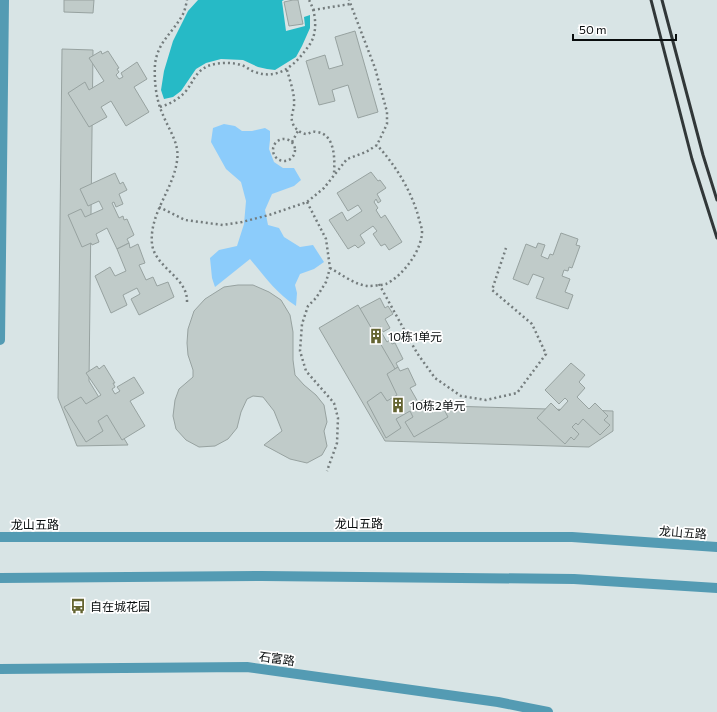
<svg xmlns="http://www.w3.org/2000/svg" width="717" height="712" font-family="Commissioner,'Noto Sans SC',sans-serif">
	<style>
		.forest { fill: #26bac6 }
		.water { fill: #8cccfb }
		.building { fill: #c0cbc9; stroke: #97a2a0 }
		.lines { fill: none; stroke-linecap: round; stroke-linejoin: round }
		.path { stroke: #747c7d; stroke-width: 2.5; stroke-dasharray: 2 3; stroke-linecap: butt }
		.minor { stroke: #549bb3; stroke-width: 10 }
		.tertiary { stroke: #549bb3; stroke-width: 10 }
		.rail { stroke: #313738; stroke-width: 3 }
		.labels { text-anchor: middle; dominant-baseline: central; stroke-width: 3.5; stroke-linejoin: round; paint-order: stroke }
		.poi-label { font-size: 12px; fill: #090d0e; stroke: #fff; text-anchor: start }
		.street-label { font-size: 12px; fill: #090d0e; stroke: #fff }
	</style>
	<rect width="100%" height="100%" fill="#d8e4e5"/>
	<polygon class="forest" points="198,0 284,0 282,1 286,31 305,26 304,17 310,15 310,28 302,46 296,57 275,70 267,69 258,67 243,60 221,59 206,63 196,69 181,91 173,97 164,99 161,90 164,71 173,41 188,11"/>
	<path class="water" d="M224,124L235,126L242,131H252L265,128L270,131V140L269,149L274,162L283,168H294L301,180L294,186L272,194L265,210L268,225L279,228L284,237L300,247L313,245L324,262L314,269L300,274L295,285L297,293L296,306C275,292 266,278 250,259L215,287L212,278L210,258L219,250L237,246L244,224L246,201L241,182L226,169L211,142L213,128Z"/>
	<g class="building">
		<polygon points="64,0 94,0 93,13 64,12"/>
		<polygon points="293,0 298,0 303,24 289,26 284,2"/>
		<polygon points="355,31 378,112 358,118 348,85 332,90 335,101 319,105 306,61 325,55 329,69 343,65 335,37"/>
		<polygon points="62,49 93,50 89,381 128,445 77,446 58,398"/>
		<polygon points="101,51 102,54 108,51 119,68 117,69 119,72 116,75 119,79 123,77 121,73 137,62 147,79 134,87 149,112 126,126 111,101 101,107 107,117 89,127 68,93 85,82 89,90 104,81 89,58"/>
		<polygon points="371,172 378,181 380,180 386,188 377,194 381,201 378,203 376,199 374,202 378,208 376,210 381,218 385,215 402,242 389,250 385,244 381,246 373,234 377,231 373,226 360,235 365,243 358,248 355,245 348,249 329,220 342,212 347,221 362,211 358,205 348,211 337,193"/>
		<polygon points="115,173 120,184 123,182 127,190 119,194 123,204 116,207 114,202 112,203 119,218 123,216 124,220 127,219 134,235 127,239 129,243 117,249 107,228 96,234 99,242 92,245 91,243 82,247 68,215 81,209 85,217 103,209 99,201 88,206 80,189"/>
		<polygon points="561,233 578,239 576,245 580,246 572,268 569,267 568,271 564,270 562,276 570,279 565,292 573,295 568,309 536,298 544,278 533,274 528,285 513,279 526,244 536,248 538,243 545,245 541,256 548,259 550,254 553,255"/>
		<polygon points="129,243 130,248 138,244 145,263 139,265 146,280 153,277 157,286 168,282 174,297 139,315 131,299 140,294 137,288 123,295 127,305 111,313 95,276 110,267 115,276 126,271 117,249"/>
		<polygon points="238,285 253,285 269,292 281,300 290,315 293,332 293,360 295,375 304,385 316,395 324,405 327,422 324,431 327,446 322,455 307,463 290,459 264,445 282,431 274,411 263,397 253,396 247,399 241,412 237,428 228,439 215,446 199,447 186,440 176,429 173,416 175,400 179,389 193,377 193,370 188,355 187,343 188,329 194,311 205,299 224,287"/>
		<polygon points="380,298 385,308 388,306 393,314 385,319 390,328 383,332 381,327 379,328 387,342 390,340 392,344 395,343 403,359 396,363 398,367 387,374 376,354 365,360 369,368 362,372 360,370 352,374 336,343 348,336 352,345 370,335 366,327 355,333 346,316"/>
		<polygon points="358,305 416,405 613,411 613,431 589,447 385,441 319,328"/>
		<polygon points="571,363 585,375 579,382 585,388 577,397 589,409 595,403 608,416 604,420 610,425 600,435 583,419 578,425 576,423 572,427 579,434 574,440 571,437 565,444 537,418 551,403 559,411 568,401 565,398 559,404 545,390"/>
		<polygon points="104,365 115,383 113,383 115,387 112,389 115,394 120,391 117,387 134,377 144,393 130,401 145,426 122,440 107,415 98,421 103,431 86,442 64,407 81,397 86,404 101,395 86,373 97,366 99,369"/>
		<polygon points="398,367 400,371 408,368 416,385 410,388 418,402 425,399 430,408 440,402 448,417 414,437 405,422 413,417 410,411 396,419 401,428 386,438 367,402 381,392 387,401 397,395 387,374"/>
	</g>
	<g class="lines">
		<g class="path">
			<polyline points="313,10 350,4"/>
			<path d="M287,70C290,81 295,94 294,106C293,112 290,118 293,124C295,129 301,134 307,134C310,133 313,131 316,132C335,133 335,159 334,173"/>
			<path d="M160,107C170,104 179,99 186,91C194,81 195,72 208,66C219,62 234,62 244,66C248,68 251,71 255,72C280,81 297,63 310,44C318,32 316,12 309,0"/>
			<circle cx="284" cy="150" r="11"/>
			<polyline points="292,142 298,131"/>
			<polyline points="307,202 326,239 330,268 326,282 316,298 308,306 302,324 300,351 306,371 334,403 338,418 337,443 327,471"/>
			<polyline points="159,207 185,220 223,225 242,222 269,215 307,202 324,188 347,159 366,152 377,145 387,124 387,112 375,68 349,0"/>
			<path d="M330,268C341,274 355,285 368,286C373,286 382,285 386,284C403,276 423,249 422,230C421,225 419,220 418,215C410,189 396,166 377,145"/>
			<polyline points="379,284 417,353 435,378 461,396 486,400 517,393 546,354 532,324 492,290 506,248"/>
			<path d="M187,302C188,277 155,268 152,244C149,214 173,190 177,161C180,144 169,130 163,115C156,100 154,81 155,64C158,41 173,33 183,14C185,10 186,5 187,0"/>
		</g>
		<g class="minor">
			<polyline points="0,340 4,0"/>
			<polyline points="0,669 247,667 498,702 548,712"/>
		</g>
		<g class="tertiary">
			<polyline points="0,537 572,537 717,547"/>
			<polyline points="0,578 262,576 574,579 717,588"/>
		</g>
		<g class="rail">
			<polyline points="651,0 692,159 717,238"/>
			<polyline points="662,0 703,155 717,200"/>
		</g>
	</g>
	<defs>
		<g id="building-bare" transform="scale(1.2)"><path d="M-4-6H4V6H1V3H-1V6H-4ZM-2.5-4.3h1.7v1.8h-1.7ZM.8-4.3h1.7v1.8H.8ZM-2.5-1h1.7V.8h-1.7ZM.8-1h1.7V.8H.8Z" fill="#646431" stroke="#fff" stroke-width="2.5" paint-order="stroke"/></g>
		<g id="bus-bare" transform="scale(1.2)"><path d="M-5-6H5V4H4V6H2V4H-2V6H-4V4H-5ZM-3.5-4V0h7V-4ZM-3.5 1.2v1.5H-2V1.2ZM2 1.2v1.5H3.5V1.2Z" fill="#646431" stroke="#fff" stroke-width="2.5" paint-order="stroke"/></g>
	</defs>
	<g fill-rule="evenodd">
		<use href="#building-bare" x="376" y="336"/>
		<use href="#building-bare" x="398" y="405"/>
		<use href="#bus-bare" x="78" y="606"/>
	</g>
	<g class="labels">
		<g class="poi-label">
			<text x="388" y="336">10栋1单元</text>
			<text x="410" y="405">10栋2单元</text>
			<text x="90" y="606">自在城花园</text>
		</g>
		<g class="street-label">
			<text x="359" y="523">龙山五路</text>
			<text x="35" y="524">龙山五路</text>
			<text transform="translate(683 532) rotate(4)">龙山五路</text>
			<text transform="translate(277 658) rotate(8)">石富路</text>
		</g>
	</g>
	<path d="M573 34v6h103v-6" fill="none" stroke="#090d0e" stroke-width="2"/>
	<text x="579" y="34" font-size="12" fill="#090d0e" stroke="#ffffff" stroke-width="3" paint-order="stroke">50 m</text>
</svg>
